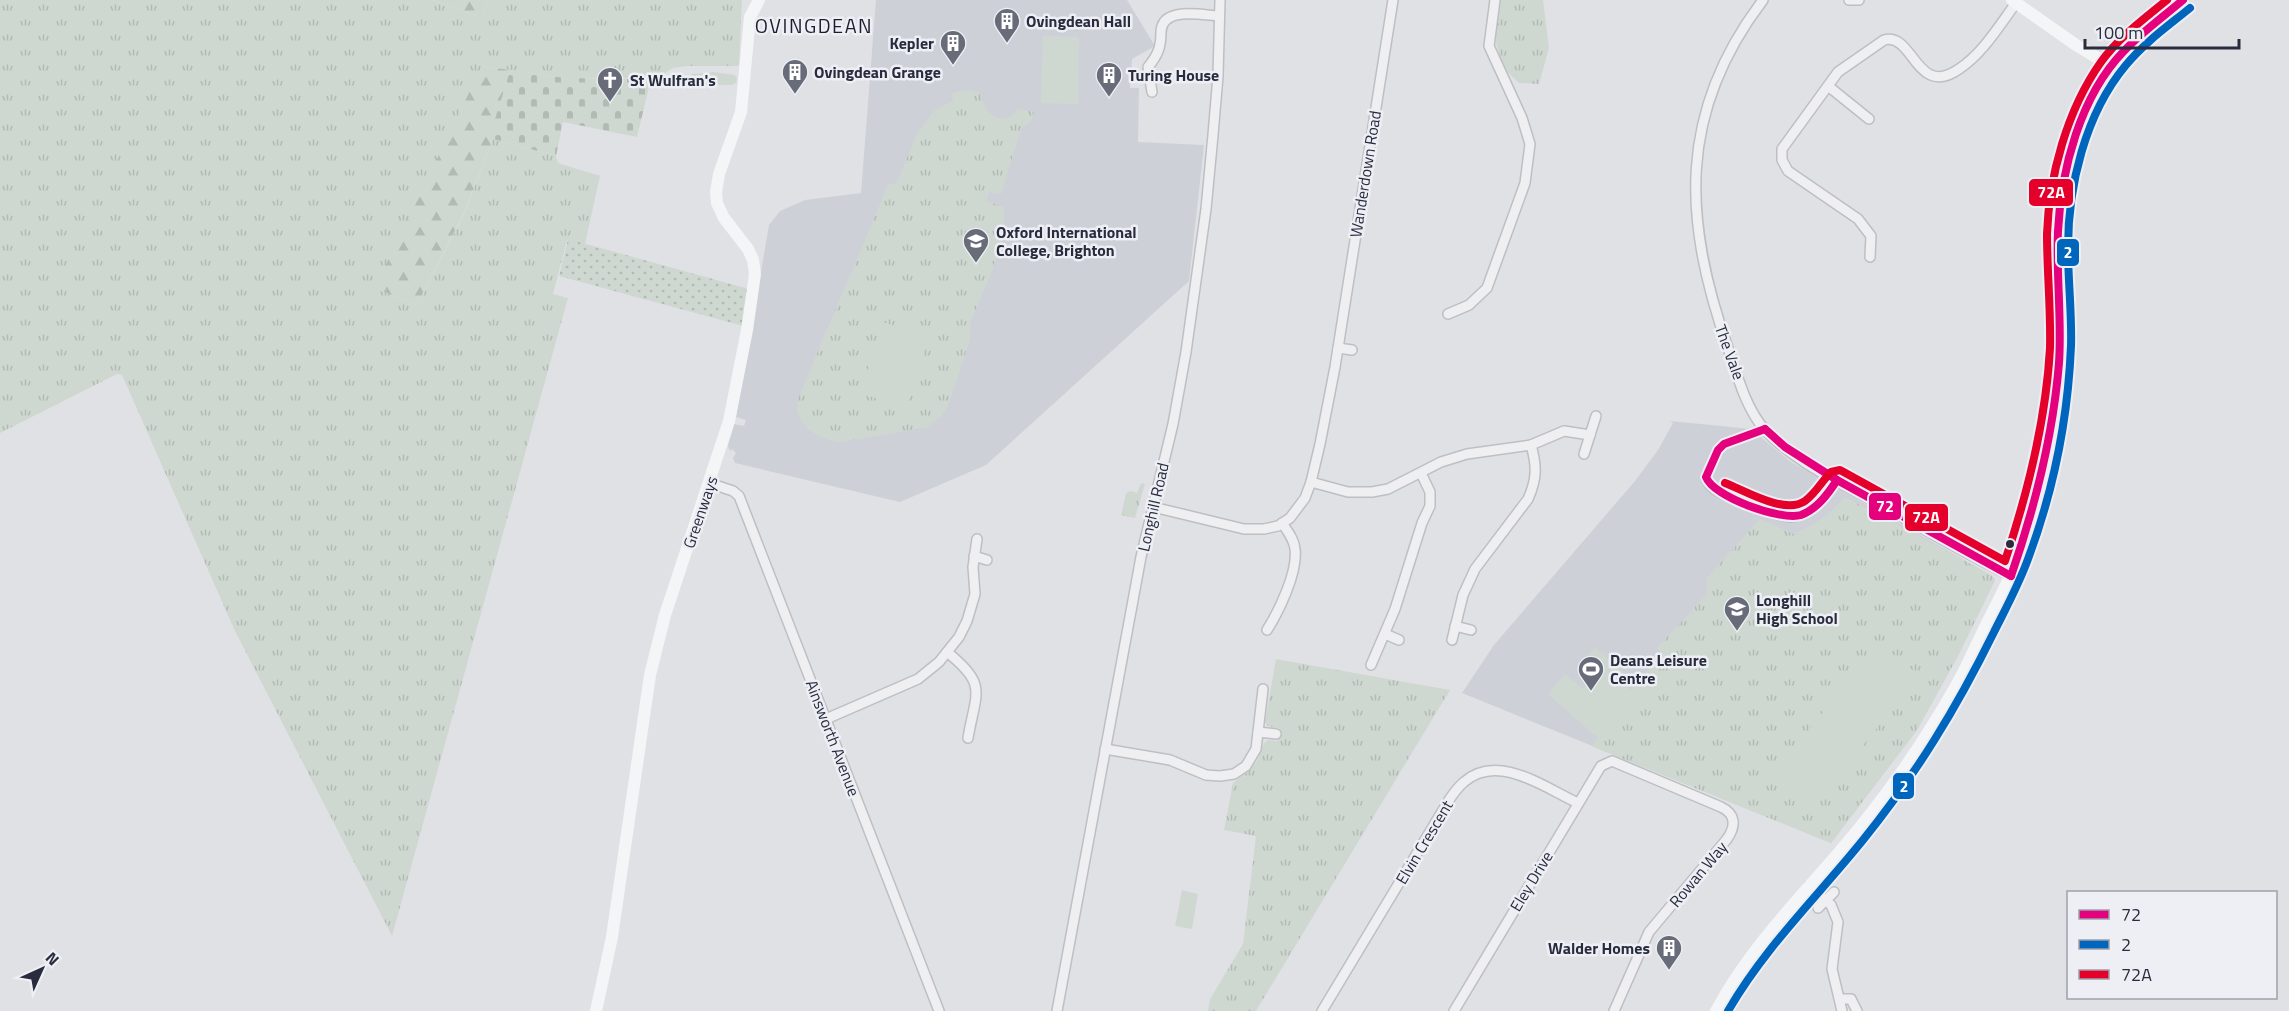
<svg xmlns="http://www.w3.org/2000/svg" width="2289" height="1011" font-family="'Titillium Web',sans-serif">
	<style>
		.built { fill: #ced0d8 }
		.grass { fill: url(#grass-tufts) }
		.forest { fill: url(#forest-firs) }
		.cemetery { fill: url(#cemetery-stones) }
		.garden { fill: url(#garden-dots) }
		.pitch { fill: #cfd8d0 }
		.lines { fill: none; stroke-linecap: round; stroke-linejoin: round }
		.street-casing { stroke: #bebfc3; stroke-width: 12 }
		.street { stroke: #efeff2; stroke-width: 9 }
		.secondary { stroke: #f4f5f6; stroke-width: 12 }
		.bus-1-casing { stroke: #edeff5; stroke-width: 12 }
		.bus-2-casing { stroke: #edeff5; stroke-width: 12 }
		.bus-3-casing { stroke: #edeff5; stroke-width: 12 }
		.bus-1 { stroke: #e5007d; stroke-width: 8 }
		.bus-2 { stroke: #0065bd; stroke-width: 8 }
		.bus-3 { stroke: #e4002b; stroke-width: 8 }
		.bus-dot { fill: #282c3d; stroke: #edeff5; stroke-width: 2 }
		.labels { text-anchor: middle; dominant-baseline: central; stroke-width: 5; stroke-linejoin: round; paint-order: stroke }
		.poi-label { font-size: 16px; font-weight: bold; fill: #282c3d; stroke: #edeff5; text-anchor: start }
		.street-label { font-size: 16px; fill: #282c3d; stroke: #edeff5 }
		.quarter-label { font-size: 20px; letter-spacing: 1.5px; fill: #1a1e2e; stroke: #edeff5 }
		.line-badge { stroke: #edeff5; stroke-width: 2 }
		.badge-label { font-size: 16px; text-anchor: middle; font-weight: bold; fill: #fff }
	</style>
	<defs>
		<pattern id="grass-tufts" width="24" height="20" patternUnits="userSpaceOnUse" patternTransform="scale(1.5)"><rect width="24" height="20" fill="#cfd8d0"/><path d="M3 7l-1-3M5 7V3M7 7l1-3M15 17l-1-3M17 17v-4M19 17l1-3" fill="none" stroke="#b2bab4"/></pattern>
		<pattern id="forest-firs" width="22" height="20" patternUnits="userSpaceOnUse" patternTransform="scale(1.5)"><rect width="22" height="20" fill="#cfd8d0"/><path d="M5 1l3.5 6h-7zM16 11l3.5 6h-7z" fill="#b2bab4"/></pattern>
		<pattern id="cemetery-stones" width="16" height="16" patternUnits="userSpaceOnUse" patternTransform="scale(1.5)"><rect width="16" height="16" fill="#cfd8d0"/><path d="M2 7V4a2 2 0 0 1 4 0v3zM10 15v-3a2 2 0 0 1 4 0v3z" fill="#b2bab4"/></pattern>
		<pattern id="garden-dots" width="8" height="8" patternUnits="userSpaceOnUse" patternTransform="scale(1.5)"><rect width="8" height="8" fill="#cfd8d0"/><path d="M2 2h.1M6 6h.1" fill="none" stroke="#b2bab4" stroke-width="1.8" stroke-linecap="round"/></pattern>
	</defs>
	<rect width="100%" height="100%" fill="#e0e1e5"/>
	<g class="built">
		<polygon points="876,0 1127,0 1155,46 1132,59 1130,88 1139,88 1138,142 1204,145 1189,281 986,465 900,502 735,463 733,458 736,453 732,449 730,451 728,446 734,424 744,426 746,420 736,417 769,225 780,211 805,200 861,193"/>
		<polygon points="1670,421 1751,429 1791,462 1991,575 1995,580 1959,654 1917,730 1831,843 1462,693 1494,645 1635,481 1658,450 1673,423"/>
	</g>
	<g class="grass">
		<polygon points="0,0 432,0 483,18 487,0 742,0 739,65 737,66 687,66 673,68 657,78 565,78 482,66 381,291 417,304 464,214 493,139 556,156 558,163 600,176 585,244 567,240 553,294 568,298 392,936 235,631 122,375 117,374 0,433"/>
		<polygon points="1500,0 1543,0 1549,48 1539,84 1519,83 1502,67 1495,38"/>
		<polygon points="714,72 734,75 737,78 736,83 731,85 694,85 689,82 689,78 692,74"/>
		<path d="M966,90L978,92C983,98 983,105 988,111C996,122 1012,120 1018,109L1034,112L1031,121L1021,129L1001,194L989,192L986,201L1004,207V234L990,276L970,323V339L948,406L942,415L927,427L842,442C820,441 792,425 798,399L889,183L896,185L916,136L935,110L954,100L951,93Z"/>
		<polygon points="1141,483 1145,484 1135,518 1121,515 1126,493 1131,491 1137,493"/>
		<path d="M1845,497L1991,575L1995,580L1959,654L1917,730L1831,843L1591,746L1635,695L1631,690L1663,654L1657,648L1707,594V578L1760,519L1793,534C1817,524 1828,516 1845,497Z"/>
		<polygon points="1276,659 1450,690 1256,1011 1208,1011 1210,999 1243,944 1256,836 1224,830 1233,783 1249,771 1257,761 1264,743 1268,740 1278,741 1280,729 1268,726 1265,722"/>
	</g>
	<g class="forest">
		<polygon points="432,0 487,0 483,18"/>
		<polygon points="482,66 565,78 493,139 464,213 417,304 381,291 378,281"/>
	</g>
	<polygon class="cemetery" points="510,71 565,78 651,79 637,137 563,122 556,156 493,139 490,135"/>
	<polygon class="garden" points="568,239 749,289 743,326 559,276"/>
	<g class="pitch">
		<polygon points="1043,36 1079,37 1078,104 1041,103"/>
		<polygon points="883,322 929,338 906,408 860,393"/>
		<polygon points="1879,643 1919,675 1815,806 1774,773"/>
		<polygon points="1595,647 1623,672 1618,679 1636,695 1598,738 1548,694 1565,674 1583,689 1596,675 1582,661"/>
		<polygon points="1182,890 1198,894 1192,929 1175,926"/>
	</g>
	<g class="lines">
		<g class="street-casing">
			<g id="street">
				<path d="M1763,0C1677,113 1683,220 1728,348C1737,375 1746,409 1765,430C1795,462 1838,481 1875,502C1920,527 1965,553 2011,576"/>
				<polyline points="1849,0 1859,0"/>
				<polyline points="1828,86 1869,119"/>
				<path d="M1152,92L1148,67C1158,55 1161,47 1161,32C1162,6 1201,15 1219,16"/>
				<path d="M1870,257L1871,236L1858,219L1788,171L1782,160V149L1838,72L1884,40C1914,32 1916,99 1959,69C1983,53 1999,26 2016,3"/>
				<polyline points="1448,314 1469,305 1487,288 1525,183 1530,144 1522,118 1489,46 1495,0"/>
				<polyline points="1338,348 1352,350"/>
				<path d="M1765,429L1724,444L1718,450L1706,477C1707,484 1714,490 1721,493C1730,498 1782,518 1791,517C1812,515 1826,496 1837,480"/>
				<polyline points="1584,454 1596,416"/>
				<polyline points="1311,482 1348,492 1372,492 1388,489 1441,462 1467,454 1531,445 1564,431 1590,435"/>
				<polyline points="709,483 733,491 739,496 939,1011"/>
				<polyline points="1153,507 1244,529 1264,529 1278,526 1290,518 1305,498 1311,482 1320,444 1335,367 1393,0"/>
				<polyline points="974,556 987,560"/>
				<polyline points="1455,626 1471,630"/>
				<path d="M1267,630C1279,611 1298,572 1295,549C1294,539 1288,532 1282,523"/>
				<polyline points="1385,634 1399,640"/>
				<path d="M1452,640L1463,595L1475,569L1528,499C1537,479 1537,466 1531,445"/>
				<path d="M947,652C988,685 976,691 968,738"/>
				<polyline points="1371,665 1395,609 1422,523 1430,506 1430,492 1421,473"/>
				<polyline points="826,719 918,679 939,662 959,637 967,621 975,594 973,567 977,539"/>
				<polyline points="1258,732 1276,734"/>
				<polyline points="1105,749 1170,760 1206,775 1220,776 1234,774 1246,766 1256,749 1263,689"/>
				<polyline points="1809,886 1831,905 1838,922 1832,969 1842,1011"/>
				<polyline points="1818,908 1834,892"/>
				<polyline points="1840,999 1851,999 1857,1011"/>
				<polyline points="1057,1011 1141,557 1173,424 1186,352 1206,209 1213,135 1218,76 1220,0"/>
				<path d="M1322,1011L1449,800C1453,794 1458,787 1464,782C1498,752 1545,788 1578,803"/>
				<path d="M1454,1011L1601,766L1612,761L1721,807C1736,814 1736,826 1727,839L1649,932L1614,1011"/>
			</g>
		</g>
		<use href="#street" class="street"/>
		<g class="secondary">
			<polyline points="2012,0 2076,45 2111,66"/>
			<polyline points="596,1011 612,937 650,675 665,615 729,421 747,330 755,274 753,260 748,249 724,218 717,203 716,192 719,174 741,112 750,17 759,0"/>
			<path d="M1716,1011C1748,952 1792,906 1836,856C1880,805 1920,749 1953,691C1965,671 1974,650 1984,629C1998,601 2013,574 2022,545C2040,486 2055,424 2059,363C2063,319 2056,275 2058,230C2061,175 2078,112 2111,67C2130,41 2159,21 2183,0"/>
		</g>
		<g class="bus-1-casing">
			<g id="bus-1">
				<polyline points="1765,429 1785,447 1837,480 2011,576"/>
				<path d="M1765,429L1724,444L1718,450L1706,477C1713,497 1781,521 1801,515C1817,509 1828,494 1837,480"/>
				<path d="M2011,576C2035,507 2053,436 2059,363C2062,319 2056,275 2058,231C2061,170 2080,96 2124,51C2142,32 2163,17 2183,0"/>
			</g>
		</g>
		<g class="bus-2-casing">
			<path id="bus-2" d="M1728,1011C1765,947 1817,897 1863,840C1917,773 1956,709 1994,632C2006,608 2019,584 2028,559C2053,492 2068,417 2071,346C2072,313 2068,281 2068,248C2068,186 2085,114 2126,65C2144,43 2168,26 2190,8"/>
		</g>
		<g class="bus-3-casing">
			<path id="bus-3" d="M1725,483C1746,491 1785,515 1805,501C1816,493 1822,481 1831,472L1840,470L2005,561C2028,492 2046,420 2050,348C2051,310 2047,272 2047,234C2049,176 2067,110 2101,62C2118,38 2144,19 2167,0"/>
		</g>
		<use href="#bus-1" class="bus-1"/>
		<use href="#bus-2" class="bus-2"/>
		<use href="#bus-3" class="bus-3"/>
	</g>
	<defs>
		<g id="building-pin" transform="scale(1.35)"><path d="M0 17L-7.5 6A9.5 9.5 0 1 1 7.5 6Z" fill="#686b78" stroke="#edeff5"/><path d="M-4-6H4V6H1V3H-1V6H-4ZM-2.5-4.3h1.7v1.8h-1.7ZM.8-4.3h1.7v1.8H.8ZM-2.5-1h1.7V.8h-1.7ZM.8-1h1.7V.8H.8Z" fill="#fff"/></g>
		<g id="church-pin" transform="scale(1.35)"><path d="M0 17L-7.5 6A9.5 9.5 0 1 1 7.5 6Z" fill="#686b78" stroke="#edeff5"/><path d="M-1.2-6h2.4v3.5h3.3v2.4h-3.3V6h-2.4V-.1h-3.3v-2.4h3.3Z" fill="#fff"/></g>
		<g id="school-pin" transform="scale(1.35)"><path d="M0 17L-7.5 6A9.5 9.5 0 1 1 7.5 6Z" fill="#686b78" stroke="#edeff5"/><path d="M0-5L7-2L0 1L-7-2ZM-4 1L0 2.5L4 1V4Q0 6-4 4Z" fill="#fff"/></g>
		<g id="stadium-pin" transform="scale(1.35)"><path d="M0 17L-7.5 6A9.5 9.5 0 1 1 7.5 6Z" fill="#686b78" stroke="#edeff5"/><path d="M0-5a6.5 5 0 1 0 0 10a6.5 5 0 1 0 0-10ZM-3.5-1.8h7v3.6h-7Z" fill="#fff"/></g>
	</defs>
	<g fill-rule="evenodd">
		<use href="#building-pin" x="1007" y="21"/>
		<use href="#building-pin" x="953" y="43"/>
		<use href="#building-pin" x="795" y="72"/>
		<use href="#building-pin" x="1109" y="75"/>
		<use href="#church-pin" x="610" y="80"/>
		<use href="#school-pin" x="976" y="241"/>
		<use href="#school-pin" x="1737" y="609"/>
		<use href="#stadium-pin" x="1591" y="669"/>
		<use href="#building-pin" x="1669" y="948"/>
	</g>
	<circle class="bus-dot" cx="2010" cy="544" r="5"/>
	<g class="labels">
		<g class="poi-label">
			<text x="1026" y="21">Ovingdean Hall</text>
			<text x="934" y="43" text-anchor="end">Kepler</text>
			<text x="814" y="72">Ovingdean Grange</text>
			<text x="1128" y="75">Turing House</text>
			<text x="630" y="80">St Wulfran's</text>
			<text x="996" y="232">Oxford International<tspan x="996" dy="18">College, Brighton</tspan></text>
			<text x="1756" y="600">Longhill<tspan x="1756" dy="18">High School</tspan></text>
			<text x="1610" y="660">Deans Leisure<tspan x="1610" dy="18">Centre</tspan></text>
			<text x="1650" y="948" text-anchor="end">Walder Homes</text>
		</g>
		<g class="street-label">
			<text transform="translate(1365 174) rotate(-81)">Wanderdown Road</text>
			<text transform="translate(1730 352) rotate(70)">The Vale</text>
			<text transform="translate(1153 507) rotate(-77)">Longhill Road</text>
			<text transform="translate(700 512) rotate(-71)">Greenways</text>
			<text transform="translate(833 738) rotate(69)">Ainsworth Avenue</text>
			<text transform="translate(1424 842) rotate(-59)">Elvin Crescent</text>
			<text transform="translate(1698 874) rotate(-50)">Rowan Way</text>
			<text transform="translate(1531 881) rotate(-59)">Eley Drive</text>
		</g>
		<g class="quarter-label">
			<text x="814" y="25">OVINGDEAN</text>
		</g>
	</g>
	<g class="line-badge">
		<rect x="2028" y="178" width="46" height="29" rx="6" fill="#e4002b"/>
		<rect x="2056" y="238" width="24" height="29" rx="6" fill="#0065bd"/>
		<rect x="1868" y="492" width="34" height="29" rx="6" fill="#e5007d"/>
		<rect x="1904" y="503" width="45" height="29" rx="6" fill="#e4002b"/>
		<rect x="1892" y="772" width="23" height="28" rx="6" fill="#0065bd"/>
	</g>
	<g class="badge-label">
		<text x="2051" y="198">72A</text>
		<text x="2068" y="258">2</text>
		<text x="1885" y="512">72</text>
		<text x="1926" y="523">72A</text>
		<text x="1904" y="792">2</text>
	</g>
	<rect x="2067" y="891" width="210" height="108" fill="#edeff5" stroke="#9ea1ab" stroke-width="1.5"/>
	<rect x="2079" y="910" width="30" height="9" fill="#e5007d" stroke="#9ea1ab" stroke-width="1.5"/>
	<text x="2121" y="921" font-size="18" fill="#282c3d">72</text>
	<rect x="2079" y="940" width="30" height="9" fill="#0065bd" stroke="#9ea1ab" stroke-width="1.5"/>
	<text x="2121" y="951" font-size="18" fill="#282c3d">2</text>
	<rect x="2079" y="970" width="30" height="9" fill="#e4002b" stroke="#9ea1ab" stroke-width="1.5"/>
	<text x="2121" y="981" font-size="18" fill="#282c3d">72A</text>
	<g transform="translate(42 969) rotate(45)" stroke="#edeff5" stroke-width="4.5" paint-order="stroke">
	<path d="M0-4.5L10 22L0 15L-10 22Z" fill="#282c3d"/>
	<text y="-9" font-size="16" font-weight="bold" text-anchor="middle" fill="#282c3d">N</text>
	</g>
	<path d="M2085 39v9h154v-9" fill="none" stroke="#282c3d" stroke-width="3"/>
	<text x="2094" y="39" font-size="18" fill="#282c3d" stroke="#edeff5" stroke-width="4.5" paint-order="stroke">100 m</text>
</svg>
